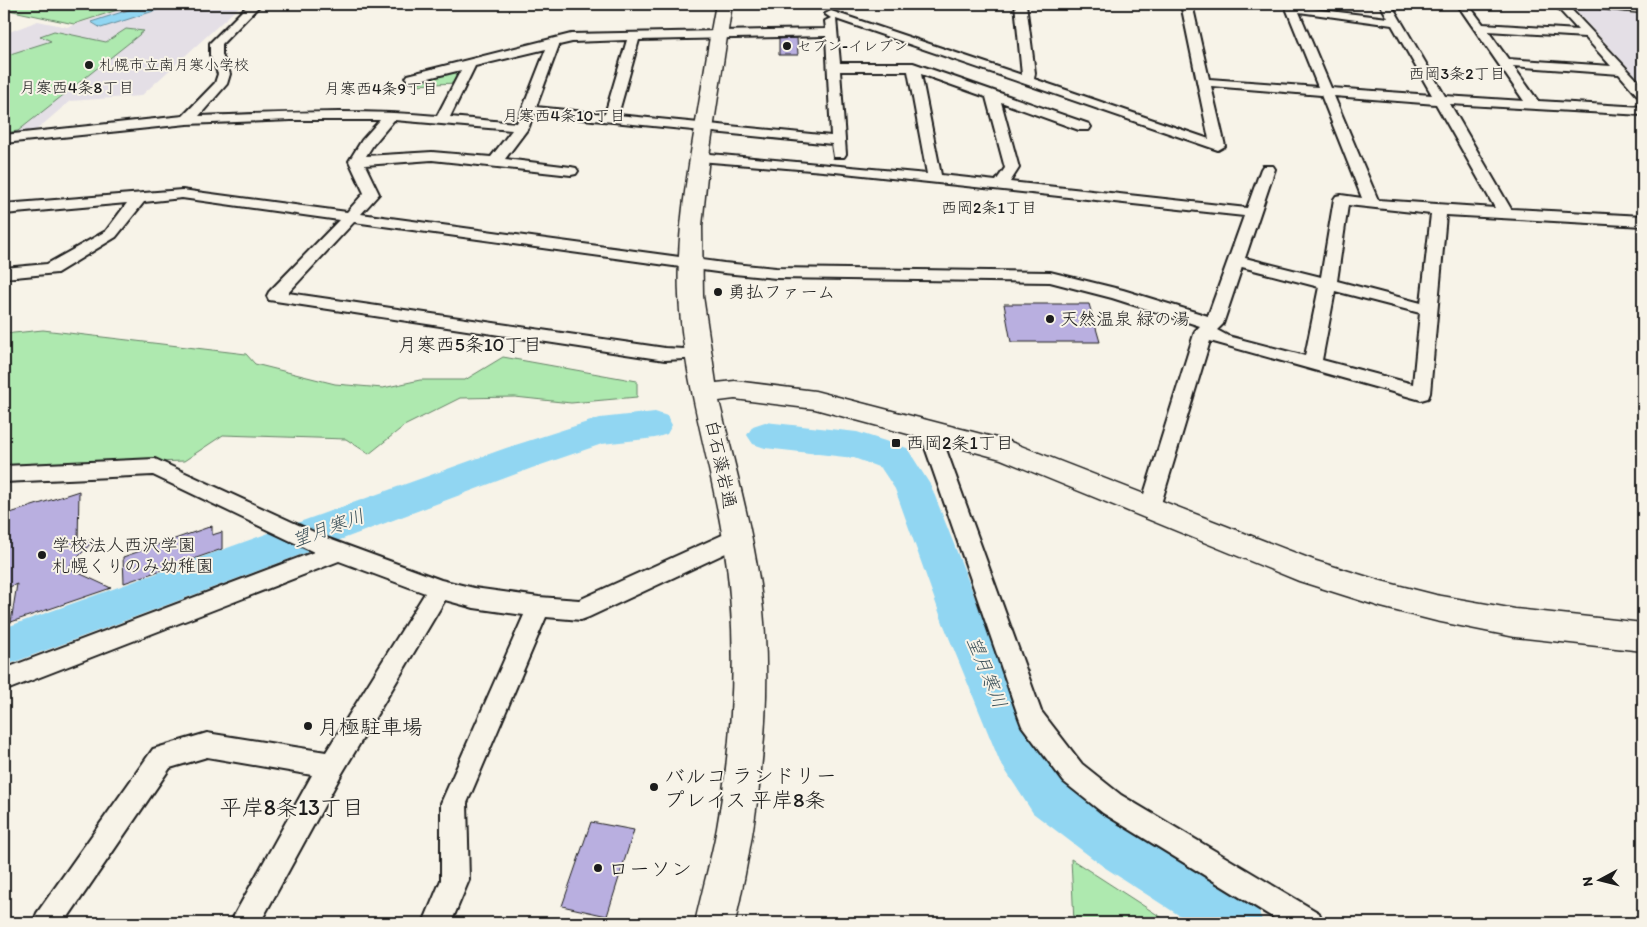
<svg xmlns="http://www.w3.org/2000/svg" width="1647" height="927" font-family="Itim,'Klee One',sans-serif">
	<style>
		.built { fill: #e4dfe6 }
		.green { fill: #aee9af; stroke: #658266 }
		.water { fill: #91d6f2; stroke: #628c9c }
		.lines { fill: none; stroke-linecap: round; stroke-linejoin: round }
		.river { fill: #91d6f2; fill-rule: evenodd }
		.building { fill: #b9afe0; stroke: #1c1c1c }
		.street-casing { stroke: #1c1c1c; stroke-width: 4 }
		.secondary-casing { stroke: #1c1c1c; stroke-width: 3 }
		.street { fill: #f7f3e8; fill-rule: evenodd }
		.secondary { fill: #f7f3e8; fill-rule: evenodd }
		.poi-dot { fill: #1c1c1c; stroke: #f7f3e8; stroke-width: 2 }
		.labels { text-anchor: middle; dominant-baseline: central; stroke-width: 4; stroke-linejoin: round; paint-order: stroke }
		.far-poi-label { font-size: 15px; fill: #1c1c1c; stroke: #f7f3e8; text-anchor: start }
		.far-neighbourhood-label { font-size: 16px; fill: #1c1c1c; stroke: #f7f3e8 }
		.poi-label { font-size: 18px; fill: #1c1c1c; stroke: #f7f3e8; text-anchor: start }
		.street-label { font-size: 18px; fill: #1c1c1c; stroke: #f7f3e8 }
		.neighbourhood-label { font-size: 19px; fill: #1c1c1c; stroke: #f7f3e8 }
		.water-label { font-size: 19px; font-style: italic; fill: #3f545c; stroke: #f7f3e8 }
		.near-poi-label { font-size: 21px; fill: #1c1c1c; stroke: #f7f3e8; text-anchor: start }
		.near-neighbourhood-label { font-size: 22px; fill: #1c1c1c; stroke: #f7f3e8 }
	</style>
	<rect width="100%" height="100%" fill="#f7f3e8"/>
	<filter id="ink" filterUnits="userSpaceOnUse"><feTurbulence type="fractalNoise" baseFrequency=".02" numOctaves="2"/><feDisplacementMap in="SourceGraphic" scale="10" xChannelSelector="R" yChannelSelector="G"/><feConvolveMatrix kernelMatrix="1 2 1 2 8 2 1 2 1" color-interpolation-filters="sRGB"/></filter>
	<g filter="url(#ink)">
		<g class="built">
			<polygon points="140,4 242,4 141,96 70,101 34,132 4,135 4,34 38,21 67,27"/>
			<polygon points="1572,7 1643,15 1643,84 1643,83"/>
		</g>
		<g class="green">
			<polygon points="4,4 136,4 74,24 4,9"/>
			<polygon points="126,29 144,31 18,131 4,133 4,67 9,65 4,62 4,56 51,41 40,36 54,31 106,42"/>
			<polygon points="460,70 462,70 456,83 415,85 413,80"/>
			<polygon points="43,330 246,354 255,364 335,384 383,388 420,380 465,380 503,357 637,381 637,397 571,403 515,397 460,398 404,426 369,454 346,439 223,435 184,461 4,467 4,334"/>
			<polygon points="1071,859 1167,921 1167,923 1074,923"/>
		</g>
		<polygon class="water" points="147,4 151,4 160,9 101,28 91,22"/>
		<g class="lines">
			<g class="river">
				<polygon points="655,412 667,416 672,425 667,434 655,438 602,444 532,468 4,666 4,628 506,448 600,418"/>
				<polygon points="765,422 857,432 907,448 931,486 985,623 1032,730 1067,779 1140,831 1256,904 1263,923 1191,923 1104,867 1033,813 1000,762 943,623 895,489 881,468 854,458 765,448 753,444 747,435 753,426"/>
			</g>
		</g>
		<g class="building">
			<polygon points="797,38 798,55 779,55 779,39"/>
			<polygon points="1004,304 1089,304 1100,342 1011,342"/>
			<polygon points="79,491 78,541 93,541 68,568 111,588 11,622 17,584 4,589 4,515"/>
			<polygon points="212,526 212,535 222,532 222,549 124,583 123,557"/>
			<polygon points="591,822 634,830 607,916 562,906"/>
		</g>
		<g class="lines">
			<g class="street-casing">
				<g id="street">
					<path d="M249,4H261L222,44V55L230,74L227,84L199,116C278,113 358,109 437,116L461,70L412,82L408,81L406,78L408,75L571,34L826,29L825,21L831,18L825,14L831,11L1022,75L1015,4H1026L1035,73L1034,79L1209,139L1181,4H1192L1209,79L1318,87L1286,8L1288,6L1388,18L1380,4H1391L1445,96L1524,101L1457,4H1468L1483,24L1578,30L1554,4H1566L1643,86V97L1638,96L1619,74L1513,66L1538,101L1643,107V115L1450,104L1511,209L1643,216V226L1446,215L1430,393L1428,398L1421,400L1210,341L1160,507L1157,513L1150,515L1143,513L1140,507L1195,331L1200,326L1112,298L1050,282L776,278L724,273L354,222L288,293L665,348L704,350L707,354L704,358L665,360L269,300L267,296L269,292L339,220L182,198L144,202L116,237L57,273L4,278V268L47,264L106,231L127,203L4,214V204L182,190L347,212L364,193L349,161L362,140L380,120H291L187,124L4,143V135L183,116L215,83L218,74L210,55V43ZM1299,12L1392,25L1432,95L1331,88ZM836,19L1218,150L1225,146L1211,86L1321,95L1362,198L1341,195L1336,196L1334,199L1321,277L1245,258L1275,169L1273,166H1263L1261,169L1247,208L1010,182L1019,168L1001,102L1079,130H1089L1091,127L1089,124L913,63H840ZM1488,31L1585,37L1611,66L1508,59ZM826,36L831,136L618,115L639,40ZM627,40L605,114L536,107L559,45L572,42ZM546,49L517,123L450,117L475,66ZM840,71H908L927,174L699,153L692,157L699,161L835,172L1244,216L1208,316L1123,290L1050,272L776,268L724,263L361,214L379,194L365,165L432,160L571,175L576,174L578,171L576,168L571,167L505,159L529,127L533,114L832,144L834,157H844L846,154ZM921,74L986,97L1005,168L996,181L941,175ZM1334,96L1436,104L1495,208L1378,200ZM394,120L512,130L491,157L432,152L366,156L373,145ZM1348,205L1431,214L1421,303L1337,281ZM1242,267L1319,287L1305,356L1228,336L1217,330L1223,324ZM1335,291L1420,313L1413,384L1322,360Z"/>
					<polygon points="929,423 936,425 939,430 1041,711 1082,764 1121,795 1319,913 1323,923 1282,923 1103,813 1064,782 1022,726 1019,718 919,430 922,425"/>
					<polygon points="155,459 329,539 441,580 474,588 539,597 579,600 729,532 737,529 745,532 748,538 745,544 589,617 581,620 546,617 467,803 469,880 451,923 423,923 441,880 441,803 524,615 474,608 445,600 341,775 260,923 230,923 312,775 207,757 170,768 64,923 33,923 37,913 153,749 207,733 326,752 425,593 339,561 4,691 4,669 314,552 153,475 4,482 4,466"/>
				</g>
			</g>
			<g class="secondary-casing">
				<g id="secondary">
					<path d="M716,4H732L709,156L702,226L703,296L716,383L735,381L815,391L1008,441L1316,561L1381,581L1436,595L1515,609L1643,623V651L1515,637L1436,621L1381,607L1299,581L1001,459L815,409L735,399L719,401C734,462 751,523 760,585C776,698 759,813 735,923H695C702,891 711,860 717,828C734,733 739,635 723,539C710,458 683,379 679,296C676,233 688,171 698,110C704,75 709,39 716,4Z"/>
					<polygon points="1594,4 1643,4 1643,13 1602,9 1597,7"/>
				</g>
			</g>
			<use href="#street" class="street"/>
			<use href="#secondary" class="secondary"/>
		</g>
	</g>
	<g class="poi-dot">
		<circle cx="787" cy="46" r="5"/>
		<circle cx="89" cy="65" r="5"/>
		<circle cx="718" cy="292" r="5"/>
		<circle cx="1050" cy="319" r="5"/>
		<rect x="891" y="438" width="10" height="10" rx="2.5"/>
		<circle cx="42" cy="555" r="5"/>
		<circle cx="308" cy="726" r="5"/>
		<circle cx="654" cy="787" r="5"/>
		<circle cx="598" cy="868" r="5"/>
	</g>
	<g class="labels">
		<g class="far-poi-label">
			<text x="797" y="46">セブン-イレブン</text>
			<text x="99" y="65">札幌市立南月寒小学校</text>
		</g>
		<g class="far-neighbourhood-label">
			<text x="1457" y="73">西岡3条2丁目</text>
			<text x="77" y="87">月寒西4条8丁目</text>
			<text x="381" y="88">月寒西4条9丁目</text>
			<text x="564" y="115">月寒西4条10丁目</text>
			<text x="989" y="207">西岡2条1丁目</text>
		</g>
		<g class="poi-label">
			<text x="728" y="292">勇払ファーム</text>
			<text x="1060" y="319">天然温泉 緑の湯</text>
			<text x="906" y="443">西岡2条1丁目</text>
			<text x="52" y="545">学校法人西沢学園<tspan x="52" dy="21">札幌くりのみ幼稚園</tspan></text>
		</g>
		<g class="street-label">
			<text transform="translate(721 464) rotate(78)">白石藻岩通</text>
		</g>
		<g class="neighbourhood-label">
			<text x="470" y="344">月寒西5条10丁目</text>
		</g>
		<g class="water-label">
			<text transform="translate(328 528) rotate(-20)">望月寒川</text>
			<text transform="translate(987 672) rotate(68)">望月寒川</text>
		</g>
		<g class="near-poi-label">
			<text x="318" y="726">月極駐車場</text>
			<text x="664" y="775">バルコ ランドリー<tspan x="664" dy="24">プレイス 平岸8条</tspan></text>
			<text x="608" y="868">ローソン</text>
		</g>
		<g class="near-neighbourhood-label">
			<text x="292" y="807">平岸8条13丁目</text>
		</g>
	</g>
	<rect width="1647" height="927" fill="none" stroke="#f7f3e8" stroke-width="20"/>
	<rect x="10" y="10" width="1627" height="907" fill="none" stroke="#1c1c1c" stroke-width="2" filter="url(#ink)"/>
	<g transform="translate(1600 880) rotate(263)" stroke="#f7f3e8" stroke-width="4" paint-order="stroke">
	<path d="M0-4L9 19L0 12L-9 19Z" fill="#1c1c1c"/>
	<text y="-8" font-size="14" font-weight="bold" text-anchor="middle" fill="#1c1c1c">N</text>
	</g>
</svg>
